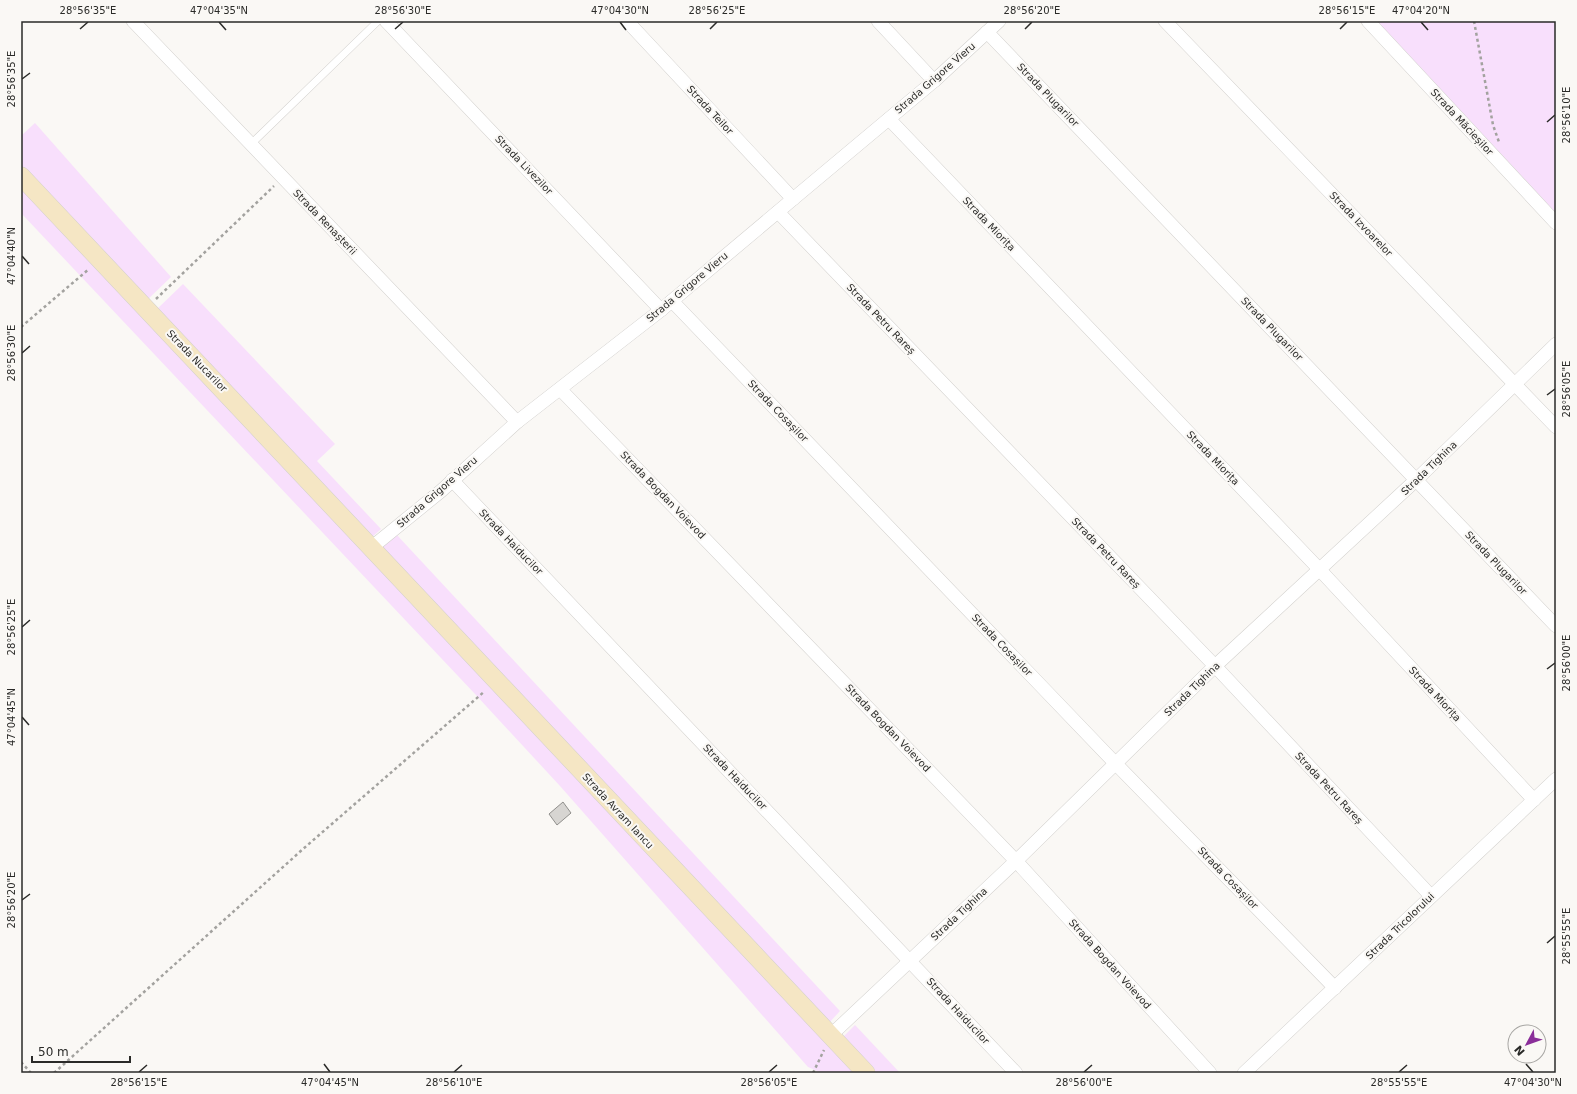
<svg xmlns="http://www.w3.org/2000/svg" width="1577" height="1094" font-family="'DejaVu Sans',sans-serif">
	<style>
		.green { fill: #f8dffc }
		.building { fill: #d7d5d2; stroke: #908f8c }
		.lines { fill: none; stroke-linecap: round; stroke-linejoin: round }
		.lane-casing { stroke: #d2d0cd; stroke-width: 8 }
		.street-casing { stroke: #d2d0cd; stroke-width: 14 }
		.secondary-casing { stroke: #d2d0cd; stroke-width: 19 }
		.path { stroke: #a3a29f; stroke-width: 2.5; stroke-dasharray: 3 3; stroke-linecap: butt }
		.lane { stroke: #fff; stroke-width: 7 }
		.street { stroke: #fff; stroke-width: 13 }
		.secondary { stroke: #f5e6c4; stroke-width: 18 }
		.ticks { fill: none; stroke: #2a2a28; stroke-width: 1.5 }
		.labels { text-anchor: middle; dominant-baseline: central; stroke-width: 4; stroke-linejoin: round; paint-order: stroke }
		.street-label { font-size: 10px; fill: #2a2a28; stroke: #faf8f5 }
		.neatline { fill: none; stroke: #2a2a28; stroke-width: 1.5 }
		.ticks-label { font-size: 10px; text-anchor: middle; fill: #2a2a28 }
	</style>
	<rect width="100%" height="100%" fill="#faf8f5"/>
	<g class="green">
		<polygon points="1377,21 1556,21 1556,213"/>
		<polygon points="35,123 171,277 145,302 21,169 21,136"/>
		<polygon points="21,186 857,1073 822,1073 808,1067 560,786 475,694 21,213"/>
		<polygon points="183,284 335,444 317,461 381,529 371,538 155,311"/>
		<polygon points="396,534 840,1011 828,1024 380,547"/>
		<polygon points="855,1025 900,1073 876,1073 842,1038"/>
	</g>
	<polygon class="building" points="563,802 571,813 557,825 549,814"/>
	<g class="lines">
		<g class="lane-casing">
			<polyline id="lane" points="251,144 378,21"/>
		</g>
		<g class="street-casing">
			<g id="street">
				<polyline points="133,21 517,422"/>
				<polyline points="386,21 661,310"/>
				<polyline points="627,21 793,199"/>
				<polyline points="878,21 934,81"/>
				<polyline points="1165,21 1556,427"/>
				<polyline points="1368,21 1556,223"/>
				<polyline points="987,32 1556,626"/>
				<polyline points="889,119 1320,570 1534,800"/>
				<polyline points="778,212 1215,666 1431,896"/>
				<polyline points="672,301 1115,763 1335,988"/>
				<polyline points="560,389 1016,861 1210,1073"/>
				<polyline points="452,480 1016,1073"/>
				<polyline points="371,548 441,491 517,422 661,310 793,199 934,81 999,21"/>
				<polyline points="830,1036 1016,861 1215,666 1416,480 1556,344"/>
				<polyline points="1244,1073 1556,779"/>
			</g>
		</g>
		<g class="secondary-casing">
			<polyline id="secondary" points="21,176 866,1073"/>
		</g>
		<g class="path">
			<polyline points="1474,21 1493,125 1499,142"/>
			<polyline points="156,299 274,186"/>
			<polyline points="21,327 89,269"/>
			<polyline points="21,1062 31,1073"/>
			<polyline points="54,1073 303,849 485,691"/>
			<polyline points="813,1073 824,1050"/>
		</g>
		<use href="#lane" class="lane"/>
		<use href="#street" class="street"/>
		<use href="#secondary" class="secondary"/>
	</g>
	<path class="ticks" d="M219,22L226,30M620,22L626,30M1421,22L1428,30M80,29L88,22M395,29L403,22M710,29L717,22M1025,29L1032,22M1340,29L1347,22M22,79L30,73M1547,122L1555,115M22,256L29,264M22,353L30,346M1547,395L1555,389M22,627L30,620M1547,669L1555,663M22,717L29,725M22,900L30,894M1547,943L1555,936M324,1064L330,1072M1526,1064L1533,1072M139,1072L147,1065M454,1072L462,1065M769,1072L777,1065M1084,1072L1092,1065M1399,1072L1407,1065"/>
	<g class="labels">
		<g class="street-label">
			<text transform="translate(935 78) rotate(-41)">Strada Grigore Vieru</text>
			<text transform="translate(1048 95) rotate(46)">Strada Plugarilor</text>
			<text transform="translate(710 110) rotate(47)">Strada Teilor</text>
			<text transform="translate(1462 122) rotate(47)">Strada Măcieșilor</text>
			<text transform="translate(524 165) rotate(46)">Strada Livezilor</text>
			<text transform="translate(325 222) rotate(46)">Strada Renașterii</text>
			<text transform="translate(989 224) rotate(46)">Strada Miorița</text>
			<text transform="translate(1361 224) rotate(46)">Strada Izvoarelor</text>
			<text transform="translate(687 287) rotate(-40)">Strada Grigore Vieru</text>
			<text transform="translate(881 319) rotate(46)">Strada Petru Rareș</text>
			<text transform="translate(1272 329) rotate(46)">Strada Plugarilor</text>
			<text transform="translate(197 361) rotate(46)">Strada Nucarilor</text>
			<text transform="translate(778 411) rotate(46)">Strada Cosașilor</text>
			<text transform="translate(1213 458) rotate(46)">Strada Miorița</text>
			<text transform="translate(1429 468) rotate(-44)">Strada Tighina</text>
			<text transform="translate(437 492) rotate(-41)">Strada Grigore Vieru</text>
			<text transform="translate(663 495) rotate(46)">Strada Bogdan Voievod</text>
			<text transform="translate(511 542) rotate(46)">Strada Haiducilor</text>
			<text transform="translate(1106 553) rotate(46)">Strada Petru Rareș</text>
			<text transform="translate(1496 563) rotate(46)">Strada Plugarilor</text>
			<text transform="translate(1002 645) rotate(46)">Strada Cosașilor</text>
			<text transform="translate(1192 689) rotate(-44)">Strada Tighina</text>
			<text transform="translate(1435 694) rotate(47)">Strada Miorița</text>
			<text transform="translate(888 728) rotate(46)">Strada Bogdan Voievod</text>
			<text transform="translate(735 777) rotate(46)">Strada Haiducilor</text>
			<text transform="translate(1329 788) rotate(47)">Strada Petru Rareș</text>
			<text transform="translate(618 811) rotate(47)">Strada Avram Iancu</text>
			<text transform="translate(1228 878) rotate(46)">Strada Cosașilor</text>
			<text transform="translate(959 914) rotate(-43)">Strada Tighina</text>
			<text transform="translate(1400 926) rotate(-44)">Strada Tricolorului</text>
			<text transform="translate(1110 964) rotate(48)">Strada Bogdan Voievod</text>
			<text transform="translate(958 1011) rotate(47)">Strada Haiducilor</text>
		</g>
	</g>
	<rect width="1577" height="1094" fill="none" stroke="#faf8f5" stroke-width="44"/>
	<g transform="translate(1527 1044) rotate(229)"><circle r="19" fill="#faf8f5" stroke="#a7a6a3"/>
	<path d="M0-3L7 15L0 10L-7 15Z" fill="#8a2e99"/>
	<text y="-6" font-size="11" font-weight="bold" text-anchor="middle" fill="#2a2a28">N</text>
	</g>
	<path d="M32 1056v6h98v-6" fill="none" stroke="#2a2a28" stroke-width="2"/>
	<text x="38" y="1056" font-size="12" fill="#2a2a28" stroke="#faf8f5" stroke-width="3" paint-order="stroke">50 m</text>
	<rect x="22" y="22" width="1533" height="1050" class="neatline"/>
	<g class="ticks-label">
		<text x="88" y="14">28°56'35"E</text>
		<text x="219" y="14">47°04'35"N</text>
		<text x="403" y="14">28°56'30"E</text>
		<text x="620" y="14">47°04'30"N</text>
		<text x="717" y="14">28°56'25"E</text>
		<text x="1032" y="14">28°56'20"E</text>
		<text x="1347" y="14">28°56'15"E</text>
		<text x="1421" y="14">47°04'20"N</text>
		<text transform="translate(11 79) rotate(-90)" y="4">28°56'35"E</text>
		<text transform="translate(1566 115) rotate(-90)" y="4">28°56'10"E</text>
		<text transform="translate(11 256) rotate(-90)" y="4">47°04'40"N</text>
		<text transform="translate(11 353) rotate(-90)" y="4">28°56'30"E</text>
		<text transform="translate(1566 389) rotate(-90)" y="4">28°56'05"E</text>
		<text transform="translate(11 627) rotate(-90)" y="4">28°56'25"E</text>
		<text transform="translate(1566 663) rotate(-90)" y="4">28°56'00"E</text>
		<text transform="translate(11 717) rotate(-90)" y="4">47°04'45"N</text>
		<text transform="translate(11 900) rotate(-90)" y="4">28°56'20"E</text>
		<text transform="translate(1566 936) rotate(-90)" y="4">28°55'55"E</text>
		<text x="139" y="1086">28°56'15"E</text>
		<text x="330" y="1086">47°04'45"N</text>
		<text x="454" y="1086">28°56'10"E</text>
		<text x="769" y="1086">28°56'05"E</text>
		<text x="1084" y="1086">28°56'00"E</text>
		<text x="1399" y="1086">28°55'55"E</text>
		<text x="1533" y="1086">47°04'30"N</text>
	</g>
</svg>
